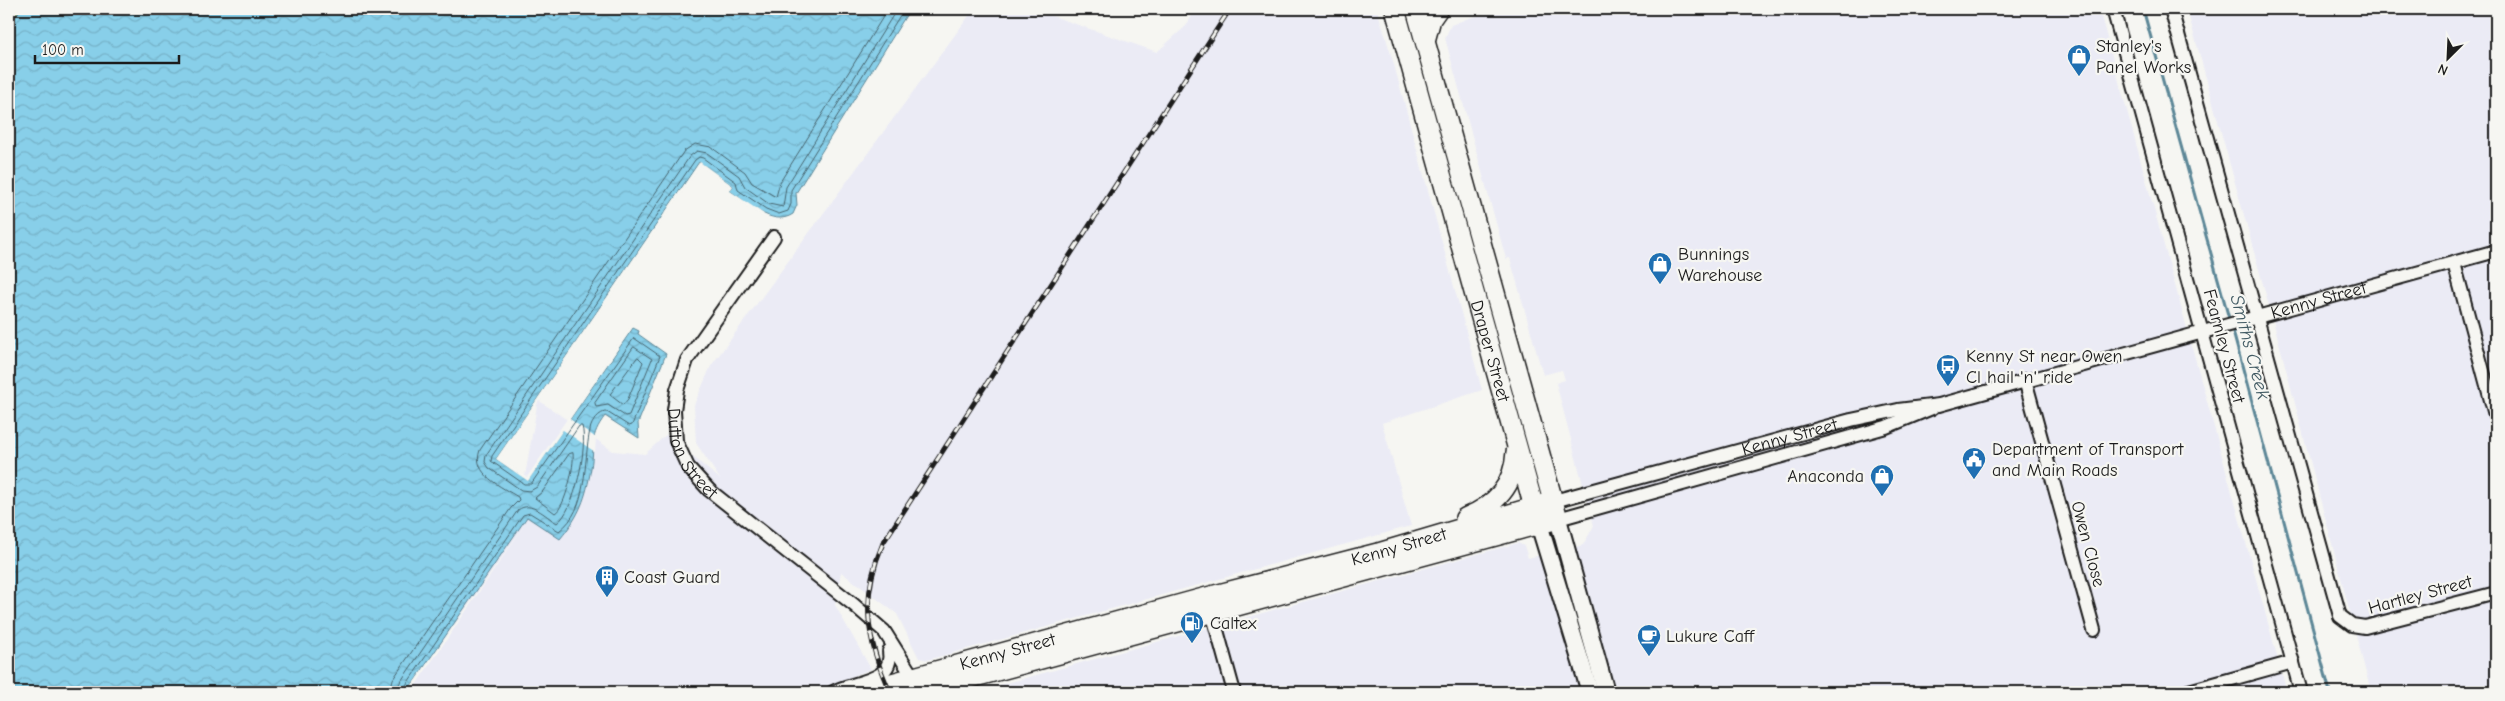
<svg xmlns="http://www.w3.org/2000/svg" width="2505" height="701" font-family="'Comic Neue',sans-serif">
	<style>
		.built { fill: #ebebf5 }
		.wetland { fill: url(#wetland-marsh); stroke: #76805a }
		.water { fill: url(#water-waves); stroke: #5d8797 }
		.pier { fill: #f6f6f2 }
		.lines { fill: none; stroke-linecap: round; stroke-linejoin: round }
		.shore { stroke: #47646e; stroke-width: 1 }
		.stream { stroke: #5d8797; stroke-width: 3 }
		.minor-casing { stroke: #1c1c1c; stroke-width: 16 }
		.major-casing { stroke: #1c1c1c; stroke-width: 20 }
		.highway-casing { stroke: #1c1c1c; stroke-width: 22 }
		.minor { stroke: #f6f6f2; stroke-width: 12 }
		.major { stroke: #f6f6f2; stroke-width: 16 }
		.highway { stroke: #f6f6f2; stroke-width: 19 }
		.rail-casing { stroke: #1c1c1c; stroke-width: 5 }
		.rail { stroke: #f6f6f2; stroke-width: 3; stroke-dasharray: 9; stroke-linecap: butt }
		.labels { text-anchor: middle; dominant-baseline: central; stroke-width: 4.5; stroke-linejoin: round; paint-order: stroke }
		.poi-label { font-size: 18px; fill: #1c1c1c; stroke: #f6f6f2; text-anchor: start }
		.street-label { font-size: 18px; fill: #1c1c1c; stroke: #f6f6f2 }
		.water-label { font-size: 19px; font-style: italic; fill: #425b64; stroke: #f6f6f2 }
	</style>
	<defs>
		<pattern id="wetland-marsh" width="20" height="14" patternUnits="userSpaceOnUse" patternTransform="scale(1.25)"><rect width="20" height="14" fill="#cfe498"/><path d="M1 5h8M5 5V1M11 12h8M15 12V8" fill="none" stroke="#b1c382"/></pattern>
		<pattern id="water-waves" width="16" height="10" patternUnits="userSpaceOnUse" patternTransform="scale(1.25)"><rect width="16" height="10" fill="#88cfe9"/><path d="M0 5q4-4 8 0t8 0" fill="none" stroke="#75b1c7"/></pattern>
	</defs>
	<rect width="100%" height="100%" fill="#f6f6f2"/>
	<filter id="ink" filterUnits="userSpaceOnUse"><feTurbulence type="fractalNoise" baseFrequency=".02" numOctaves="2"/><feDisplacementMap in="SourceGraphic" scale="10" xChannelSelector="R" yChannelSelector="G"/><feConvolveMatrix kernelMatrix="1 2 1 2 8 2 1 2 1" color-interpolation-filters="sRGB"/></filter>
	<g filter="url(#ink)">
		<g class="built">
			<polygon points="974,9 1032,9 1157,52 1186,26 1196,9 1377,9 1393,61 1482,390 1382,423 1411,526 927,660 919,658 897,614 841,572 835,605 871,669 813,692 393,692 519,511 538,400 613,451 645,454 666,435 720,479 696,443 694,405 711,366"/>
			<polygon points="1504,9 2099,9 2287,692 974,692 1518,543 1524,546 1528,558 1583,545 1594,526 1556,383 1565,380 1562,370 1543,375 1510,258 1506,259 1445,38 1451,25 1469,18"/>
			<polygon points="2187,9 2496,9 2496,692 2371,692 2277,335"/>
		</g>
		<polygon class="wetland" points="9,9 21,9 9,25"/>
		<path class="water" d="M21,9H910L796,193L797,205L793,214C772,228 747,202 730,191L733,186L699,162L496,459L528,480L633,328L639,331L638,334L666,354L638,423L639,438L605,416C589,437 595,444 591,468C586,498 580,515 560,539L527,517L407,692H9V25Z"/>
		<g class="pier">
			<polygon points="700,162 733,186 730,191 764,214 762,216 728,193 730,186 700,165 499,459 527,477 631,326 634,325 570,419 596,438 595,452 563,430 528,481 496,459"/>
			<polygon points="527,522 417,683 410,692 407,692"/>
		</g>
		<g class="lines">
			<g class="shore">
				<polygon points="634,347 652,359 629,415 625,416 608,405 596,407 595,403"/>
				<polygon points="638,357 643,362 628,399 623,405 610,395"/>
				<path d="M573,453C575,465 565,508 555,513L535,498L543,491L569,454Z"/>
				<path d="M390,692L393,679L511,508L519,500L518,497C502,487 471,474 480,450L684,151L695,144L711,147L745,172L752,183L776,197L780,182L888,9"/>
				<path d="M397,692L399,684L518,510C531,500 545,516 557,523C575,511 588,446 582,426H579L537,487L530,491L521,490L489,468L485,462L486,455L690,156L697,151L707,153L739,176L745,187L769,204L783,207L786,187L897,9"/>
				<path d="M404,692V688L523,515L530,513L559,531C589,509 583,462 590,430C591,422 600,411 607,412L629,426L632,425L660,356L634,338L531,484H524L491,461L492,456L695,160L699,157L703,158L736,182L738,190L766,209L779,214L788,211L791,204V190L904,9"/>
			</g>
			<g class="stream">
				<polyline points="2143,9 2230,322"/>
				<polyline points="2232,328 2330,692"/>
			</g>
			<g class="minor-casing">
				<g id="minor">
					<polyline points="2113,9 2301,692"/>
					<polyline points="2171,9 2340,616 2352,625 2365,627 2496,593"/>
					<path id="s1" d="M774,237L687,360L677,390L674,410L676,441L688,467L709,490L854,605L884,631L913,677"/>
					<polyline points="2454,263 2496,419"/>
					<polyline points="2025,380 2094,630"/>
					<path id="s2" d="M1554,501L1851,420L1898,410L1939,405L2496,251"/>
					<polyline points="1558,519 1886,427 1932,408"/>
					<polyline points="1210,605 1234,692"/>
					<path d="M833,692C851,681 895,683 889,651"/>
					<polyline points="2185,692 2293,662"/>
				</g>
			</g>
			<g class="major-casing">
				<g id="major">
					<polyline points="1558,519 1606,692"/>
					<polyline points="1539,524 1590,692"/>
				</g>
			</g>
			<g class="highway-casing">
				<g id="highway">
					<path id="s3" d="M1395,9L1537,518"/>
					<polyline points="1425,41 1431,19 1438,9"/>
					<path d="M1465,518C1496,505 1514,486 1516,452"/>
					<path id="s4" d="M859,692L1207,597L1378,553L1554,501"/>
					<polyline points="919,692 1558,519 1416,9"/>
				</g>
			</g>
			<use href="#minor" class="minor"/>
			<use href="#major" class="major"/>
			<use href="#highway" class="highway"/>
			<g class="rail-casing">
				<path id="rail" d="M890,692C866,640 860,597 883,543L1230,9"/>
			</g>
			<use href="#rail" class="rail"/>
		</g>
	</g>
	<defs>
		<g id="shop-pin" transform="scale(1.25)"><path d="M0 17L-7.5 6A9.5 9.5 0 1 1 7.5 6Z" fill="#1f6fb2" stroke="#f6f6f2"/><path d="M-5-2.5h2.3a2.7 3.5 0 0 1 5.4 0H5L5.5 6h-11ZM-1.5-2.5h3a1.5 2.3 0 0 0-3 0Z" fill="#fff"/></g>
		<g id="bus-pin" transform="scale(1.25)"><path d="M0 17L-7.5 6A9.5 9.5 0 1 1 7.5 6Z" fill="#1f6fb2" stroke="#f6f6f2"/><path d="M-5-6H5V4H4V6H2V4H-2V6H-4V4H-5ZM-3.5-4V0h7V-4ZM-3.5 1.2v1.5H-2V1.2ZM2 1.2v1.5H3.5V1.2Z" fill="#fff"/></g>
		<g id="civic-pin" transform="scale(1.25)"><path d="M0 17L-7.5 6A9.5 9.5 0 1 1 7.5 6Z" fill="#1f6fb2" stroke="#f6f6f2"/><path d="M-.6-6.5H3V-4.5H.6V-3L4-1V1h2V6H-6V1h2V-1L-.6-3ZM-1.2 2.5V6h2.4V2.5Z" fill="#fff"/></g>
		<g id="building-pin" transform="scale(1.25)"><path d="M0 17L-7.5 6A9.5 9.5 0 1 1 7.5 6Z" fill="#1f6fb2" stroke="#f6f6f2"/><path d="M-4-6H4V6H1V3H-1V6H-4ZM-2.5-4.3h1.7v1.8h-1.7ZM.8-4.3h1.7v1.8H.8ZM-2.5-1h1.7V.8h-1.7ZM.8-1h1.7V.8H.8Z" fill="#fff"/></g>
		<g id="fuel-pin" transform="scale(1.25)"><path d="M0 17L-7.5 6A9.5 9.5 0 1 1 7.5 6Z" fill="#1f6fb2" stroke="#f6f6f2"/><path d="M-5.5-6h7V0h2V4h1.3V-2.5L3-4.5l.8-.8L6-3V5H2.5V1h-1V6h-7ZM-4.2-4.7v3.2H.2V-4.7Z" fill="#fff"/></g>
		<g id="cafe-pin" transform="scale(1.25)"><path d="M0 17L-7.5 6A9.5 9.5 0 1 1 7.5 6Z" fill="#1f6fb2" stroke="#f6f6f2"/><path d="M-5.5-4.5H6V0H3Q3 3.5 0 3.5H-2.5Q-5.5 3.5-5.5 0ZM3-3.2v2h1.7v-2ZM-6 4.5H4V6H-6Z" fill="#fff"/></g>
	</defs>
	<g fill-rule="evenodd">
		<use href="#shop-pin" x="2079" y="56"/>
		<use href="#shop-pin" x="1660" y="264"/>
		<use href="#bus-pin" x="1948" y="366"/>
		<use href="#civic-pin" x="1974" y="459"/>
		<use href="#shop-pin" x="1882" y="476"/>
		<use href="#building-pin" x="607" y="577"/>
		<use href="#fuel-pin" x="1192" y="623"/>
		<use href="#cafe-pin" x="1649" y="636"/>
	</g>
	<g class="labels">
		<g class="poi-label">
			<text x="2096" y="46">Stanley's<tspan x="2096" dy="21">Panel Works</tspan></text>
			<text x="1678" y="254">Bunnings<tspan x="1678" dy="21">Warehouse</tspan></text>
			<text x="1966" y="356">Kenny St near Owen<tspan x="1966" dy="21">Cl hail 'n' ride</tspan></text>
			<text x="1992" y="449">Department of Transport<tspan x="1992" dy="21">and Main Roads</tspan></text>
			<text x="1864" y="476" text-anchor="end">Anaconda</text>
			<text x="624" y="577">Coast Guard</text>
			<text x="1210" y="623">Caltex</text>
			<text x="1666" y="636">Lukure Caff</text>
		</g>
		<g class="street-label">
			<text stroke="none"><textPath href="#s2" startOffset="791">Kenny Street</textPath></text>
			<text transform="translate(2224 346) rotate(75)">Fearnley Street</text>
			<text stroke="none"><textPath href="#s3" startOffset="355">Draper Street</textPath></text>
			<text stroke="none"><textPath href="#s2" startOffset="244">Kenny Street</textPath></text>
			<text stroke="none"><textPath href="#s1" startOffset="251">Dutton Street</textPath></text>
			<text transform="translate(2088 544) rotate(75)">Owen Close</text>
			<text stroke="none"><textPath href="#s4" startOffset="559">Kenny Street</textPath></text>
			<text transform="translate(2420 595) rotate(-15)">Hartley Street</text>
			<text stroke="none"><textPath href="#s4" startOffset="154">Kenny Street</textPath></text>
		</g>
		<g class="water-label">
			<text transform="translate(2250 347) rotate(75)">Smiths Creek</text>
		</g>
	</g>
	<rect width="2505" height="701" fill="none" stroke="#f6f6f2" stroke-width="30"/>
	<rect x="15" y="15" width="2475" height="671" fill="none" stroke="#1c1c1c" stroke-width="2" filter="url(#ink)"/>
	<g transform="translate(2448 58) rotate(204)" stroke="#f6f6f2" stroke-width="4" paint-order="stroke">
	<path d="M0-4L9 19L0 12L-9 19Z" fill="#1c1c1c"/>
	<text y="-8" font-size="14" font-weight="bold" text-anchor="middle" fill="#1c1c1c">N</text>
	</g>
	<path d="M35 55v8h144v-8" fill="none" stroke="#1c1c1c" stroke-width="2.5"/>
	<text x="42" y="55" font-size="15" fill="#1c1c1c" stroke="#f6f6f2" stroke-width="4" paint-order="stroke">100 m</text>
</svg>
